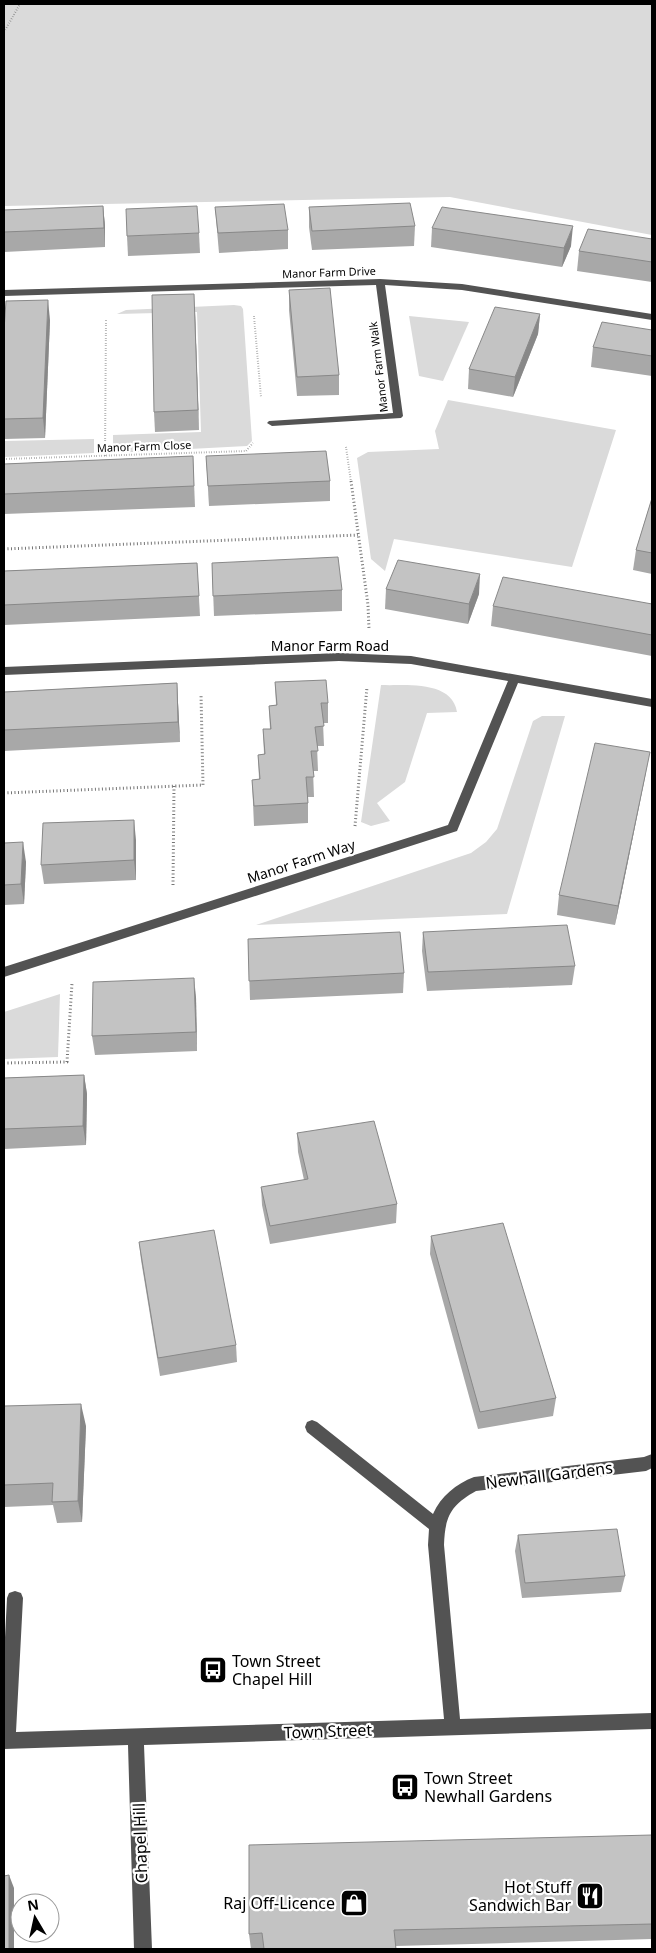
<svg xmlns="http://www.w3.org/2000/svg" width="656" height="1953" font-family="'Noto Sans',sans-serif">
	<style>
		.green { fill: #dadada }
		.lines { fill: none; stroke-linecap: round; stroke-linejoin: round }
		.path-far1 { stroke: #757575; stroke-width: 2; stroke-dasharray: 0.5 2; stroke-linecap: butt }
		.path { stroke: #757575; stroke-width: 3; stroke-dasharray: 1 2.5; stroke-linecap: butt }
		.minor { fill: #535353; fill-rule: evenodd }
		.wall { fill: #a8a8a8 }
		.shaded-wall { fill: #888 }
		.building { fill: #c3c3c3; stroke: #888 }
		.labels { text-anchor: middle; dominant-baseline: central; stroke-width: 4.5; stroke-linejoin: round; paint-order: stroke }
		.far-street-label { font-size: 11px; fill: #000; stroke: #fff }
		.street-label { font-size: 14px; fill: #000; stroke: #fff }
		.near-street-label { font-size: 16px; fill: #000; stroke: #fff }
		.near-poi-label { font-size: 16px; fill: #000; stroke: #fff; text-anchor: start }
	</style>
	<rect width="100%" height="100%" fill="#fff"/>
	<g class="green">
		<polygon points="4,4 652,4 652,235 450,197 4,206"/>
		<polygon points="234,305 241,306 243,309 252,441 247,446 113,453 113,435 201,432 197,312 117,314 126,310"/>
		<polygon points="409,316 469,322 443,381 419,376"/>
		<polygon points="448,400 616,430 572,567 394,539 385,571 371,559 357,458 368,452 439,449 435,431"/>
		<polygon points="94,439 94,453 4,457 4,441"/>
		<path d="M381,685C405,686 452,680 457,712L427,713L405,782L377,803L390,821L371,826L361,822Z"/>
		<polygon points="542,716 565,716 507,914 256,925 471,853 486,842 497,829 533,721"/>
		<polygon points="60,994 58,1057 4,1059 4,1012"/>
	</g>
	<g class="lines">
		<g class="path-far1">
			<polyline points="4,32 20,4"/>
			<polyline points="254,316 261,397"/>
			<polyline points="346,447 351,482"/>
			<polyline points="105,456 106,320"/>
			<polyline points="4,459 246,451 253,443"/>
		</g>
		<g class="path">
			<polyline points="351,481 368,605 369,629"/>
			<polyline points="4,549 358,535"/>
			<polyline points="4,793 203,785 201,694"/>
			<polyline points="355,826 367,687"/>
			<polyline points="173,885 174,786"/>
			<polyline points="4,1063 67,1062 72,983"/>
		</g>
		<g class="minor">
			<polygon points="380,279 462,284 652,314 652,320 462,290 385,285 403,416 401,418 272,426 267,423 269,421 393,413 376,285 4,296 4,290"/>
			<polygon points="339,653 411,656 652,699 652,707 518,683 457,831 4,977 4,967 448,825 508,681 411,664 339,661 4,675 4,667"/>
			<path d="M312,1420L317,1422L433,1514C441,1496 456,1484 474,1477L644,1457L652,1454V1468L646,1471L476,1491C451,1505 445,1516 444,1545L460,1719L652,1713V1729L144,1745L152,1949H134L128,1745L4,1749V1657L7,1598L9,1593L15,1591L21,1593L23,1598L16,1732L444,1719L428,1545L429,1529L307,1432L305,1427L307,1422Z"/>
		</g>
	</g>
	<g class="wall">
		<polygon points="103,206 105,226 105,247 4,252 4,210"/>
		<polygon points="215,207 288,230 288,249 219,253"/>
		<polygon points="309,207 415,226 414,246 312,250 309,227"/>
		<polygon points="432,228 571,246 562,267 431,247"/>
		<polygon points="199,233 200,253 128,256 127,236"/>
		<polygon points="652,239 652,282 577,271 579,251"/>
		<polygon points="289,290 339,375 339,395 297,396 289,310"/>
		<polygon points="195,313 199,430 155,432 154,412"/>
		<polygon points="540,314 538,334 513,397 468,389 469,369"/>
		<polygon points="50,320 45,438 4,439 4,330"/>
		<polygon points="652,330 652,376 591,367 593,347"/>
		<polygon points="193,456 195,507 4,514 4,464"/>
		<polygon points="206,456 330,481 330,501 209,506"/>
		<polygon points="652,498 652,574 633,570 636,550"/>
		<polygon points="197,563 200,616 4,625 4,571"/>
		<polygon points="212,563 342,590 342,611 214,616"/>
		<polygon points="386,589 479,594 468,624 385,609"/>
		<polygon points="652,604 652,656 491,626 493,606"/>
		<polygon points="275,682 328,703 328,723 323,723 324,746 317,746 318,771 313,771 314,797 308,797 308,823 254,826 252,780 259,779 258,755 264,754 263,729 270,729 269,706 276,705"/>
		<polygon points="177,683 180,742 4,751 4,692"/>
		<polygon points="646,772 615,925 557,915 559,895"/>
		<polygon points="136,840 136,880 44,884 41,865"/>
		<polygon points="4,843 26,862 24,904 4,905"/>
		<polygon points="423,932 575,966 572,985 427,991 422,951"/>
		<polygon points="248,939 404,973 403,993 250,1000"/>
		<polygon points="196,997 197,1051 95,1055 92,1036"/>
		<polygon points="84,1075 87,1094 86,1145 4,1149 4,1078"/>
		<polygon points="297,1133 397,1204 396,1223 270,1244 262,1205 261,1187 304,1180 298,1152"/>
		<polygon points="431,1236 556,1398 553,1416 478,1429 430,1254"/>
		<polygon points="139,1242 236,1345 237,1362 160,1376 141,1260"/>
		<polygon points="4,1406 86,1426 82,1522 57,1523 53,1505 4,1507"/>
		<polygon points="518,1535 625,1576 621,1592 522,1598 515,1551"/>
		<polygon points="652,1835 652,1939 396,1946 396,1949 251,1949 249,1934"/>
	</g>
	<g class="shaded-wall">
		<polygon points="103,206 105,226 105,247 104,228"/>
		<polygon points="573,226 571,246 562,267 564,248"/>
		<polygon points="194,294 195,313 199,430 198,410"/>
		<polygon points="48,300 50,320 45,438 43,418"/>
		<polygon points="540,314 538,334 513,397 515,377"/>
		<polygon points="480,574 479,594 468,624 469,604"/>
		<polygon points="177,683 178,703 180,742 178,722"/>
		<polygon points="650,752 646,772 615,925 618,906"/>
		<polygon points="134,820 136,840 136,880 134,860"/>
		<polygon points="23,842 26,862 24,904 21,884"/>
		<polygon points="194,978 196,997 197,1051 196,1032"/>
		<polygon points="84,1075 87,1094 86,1145 83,1126"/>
		<polygon points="81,1404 86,1426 82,1522 78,1501"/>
		<polygon points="9,1875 14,1888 14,1949 9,1949"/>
	</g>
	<g class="building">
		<polygon points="410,203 415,226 312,231 309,207"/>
		<polygon points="284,204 288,230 218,233 215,207"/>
		<polygon points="103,206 104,228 4,232 4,210"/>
		<polygon points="197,206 199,233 127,236 126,209"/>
		<polygon points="442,207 573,226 564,248 432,228"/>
		<polygon points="588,229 652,239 652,262 579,251"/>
		<polygon points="330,288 339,375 297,377 289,290"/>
		<polygon points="194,294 198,410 154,412 152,295"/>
		<polygon points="48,300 43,418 4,419 4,330 6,301"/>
		<polygon points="495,307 540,314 515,377 469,369"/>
		<polygon points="602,322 652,330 652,356 593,347"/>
		<polygon points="326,451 330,481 208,486 206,456"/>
		<polygon points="193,456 194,486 4,494 4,464"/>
		<polygon points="652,498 652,553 636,550"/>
		<polygon points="338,557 342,590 213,596 212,563"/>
		<polygon points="398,560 480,574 469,604 386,589"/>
		<polygon points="197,563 199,596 4,605 4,571"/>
		<polygon points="503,577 652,604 652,635 493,606"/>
		<polygon points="326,680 328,703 321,703 324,726 315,727 318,751 311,751 314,777 306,777 308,803 254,806 252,780 260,779 258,755 265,754 263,729 271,729 269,706 277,705 275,682"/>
		<polygon points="177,683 178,722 4,730 4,692"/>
		<polygon points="595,743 650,752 618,906 559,895"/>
		<polygon points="134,820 134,860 41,865 43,823"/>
		<polygon points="23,842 21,884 4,885 4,843"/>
		<polygon points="567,925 575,966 428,972 423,932"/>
		<polygon points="400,932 404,973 249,981 248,939"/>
		<polygon points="194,978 196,1032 92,1036 93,982"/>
		<polygon points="84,1075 83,1126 4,1129 4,1078"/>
		<polygon points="374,1121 397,1204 270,1226 261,1187 308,1179 297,1133"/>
		<polygon points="503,1223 556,1398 480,1412 431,1236"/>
		<polygon points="214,1230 236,1345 158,1358 139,1242"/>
		<polygon points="81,1404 78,1501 52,1502 53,1483 4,1485 4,1406"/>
		<polygon points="617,1529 625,1576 525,1583 518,1535"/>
		<polygon points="652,1835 652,1924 394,1930 396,1949 264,1949 262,1933 249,1934 249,1845"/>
		<polygon points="9,1875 9,1949 4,1949 4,1876"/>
	</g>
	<defs>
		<g id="bus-square" transform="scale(1.4375)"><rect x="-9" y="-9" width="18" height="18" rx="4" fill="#000" stroke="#fff"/><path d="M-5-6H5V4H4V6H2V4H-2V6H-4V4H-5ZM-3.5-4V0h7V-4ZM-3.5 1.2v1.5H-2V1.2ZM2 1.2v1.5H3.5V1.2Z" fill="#fff"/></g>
		<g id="restaurant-square" transform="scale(1.4375)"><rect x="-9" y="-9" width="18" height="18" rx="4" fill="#000" stroke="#fff"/><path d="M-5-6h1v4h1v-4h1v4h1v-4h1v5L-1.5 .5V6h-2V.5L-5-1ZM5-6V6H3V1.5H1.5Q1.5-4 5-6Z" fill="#fff"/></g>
		<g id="shop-square" transform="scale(1.4375)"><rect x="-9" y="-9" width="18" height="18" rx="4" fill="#000" stroke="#fff"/><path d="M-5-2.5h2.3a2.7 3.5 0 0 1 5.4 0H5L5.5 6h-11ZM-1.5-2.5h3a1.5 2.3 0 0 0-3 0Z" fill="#fff"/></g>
	</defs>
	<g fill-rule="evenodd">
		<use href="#bus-square" x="213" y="1670"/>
		<use href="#bus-square" x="405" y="1787"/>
		<use href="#restaurant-square" x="590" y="1896"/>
		<use href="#shop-square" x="354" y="1903"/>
	</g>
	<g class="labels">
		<g class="far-street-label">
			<text transform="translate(329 272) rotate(-2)">Manor Farm Drive</text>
			<text transform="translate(378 367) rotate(-97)">Manor Farm Walk</text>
			<text transform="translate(144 446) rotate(-2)">Manor Farm Close</text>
		</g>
		<g class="street-label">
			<text x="330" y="645">Manor Farm Road</text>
			<text transform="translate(301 861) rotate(-18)">Manor Farm Way</text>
		</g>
		<g class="near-street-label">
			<text transform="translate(549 1475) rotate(-7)">Newhall Gardens</text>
			<text transform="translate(328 1731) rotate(-2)">Town Street</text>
			<text transform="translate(140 1843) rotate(-92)">Chapel Hill</text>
		</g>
		<g class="near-poi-label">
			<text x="232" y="1661">Town Street<tspan x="232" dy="18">Chapel Hill</tspan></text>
			<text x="424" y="1778">Town Street<tspan x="424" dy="18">Newhall Gardens</tspan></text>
			<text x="571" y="1887" text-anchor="end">Hot Stuff<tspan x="571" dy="18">Sandwich Bar</tspan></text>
			<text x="335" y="1903" text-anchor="end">Raj Off-Licence</text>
		</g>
	</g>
	<rect width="656" height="1953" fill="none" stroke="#000000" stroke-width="10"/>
	<g transform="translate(35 1918) rotate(351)"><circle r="24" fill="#ffffff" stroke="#999999"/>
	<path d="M0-4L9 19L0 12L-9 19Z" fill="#000000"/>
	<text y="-8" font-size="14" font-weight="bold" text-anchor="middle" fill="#000000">N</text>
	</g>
</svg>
